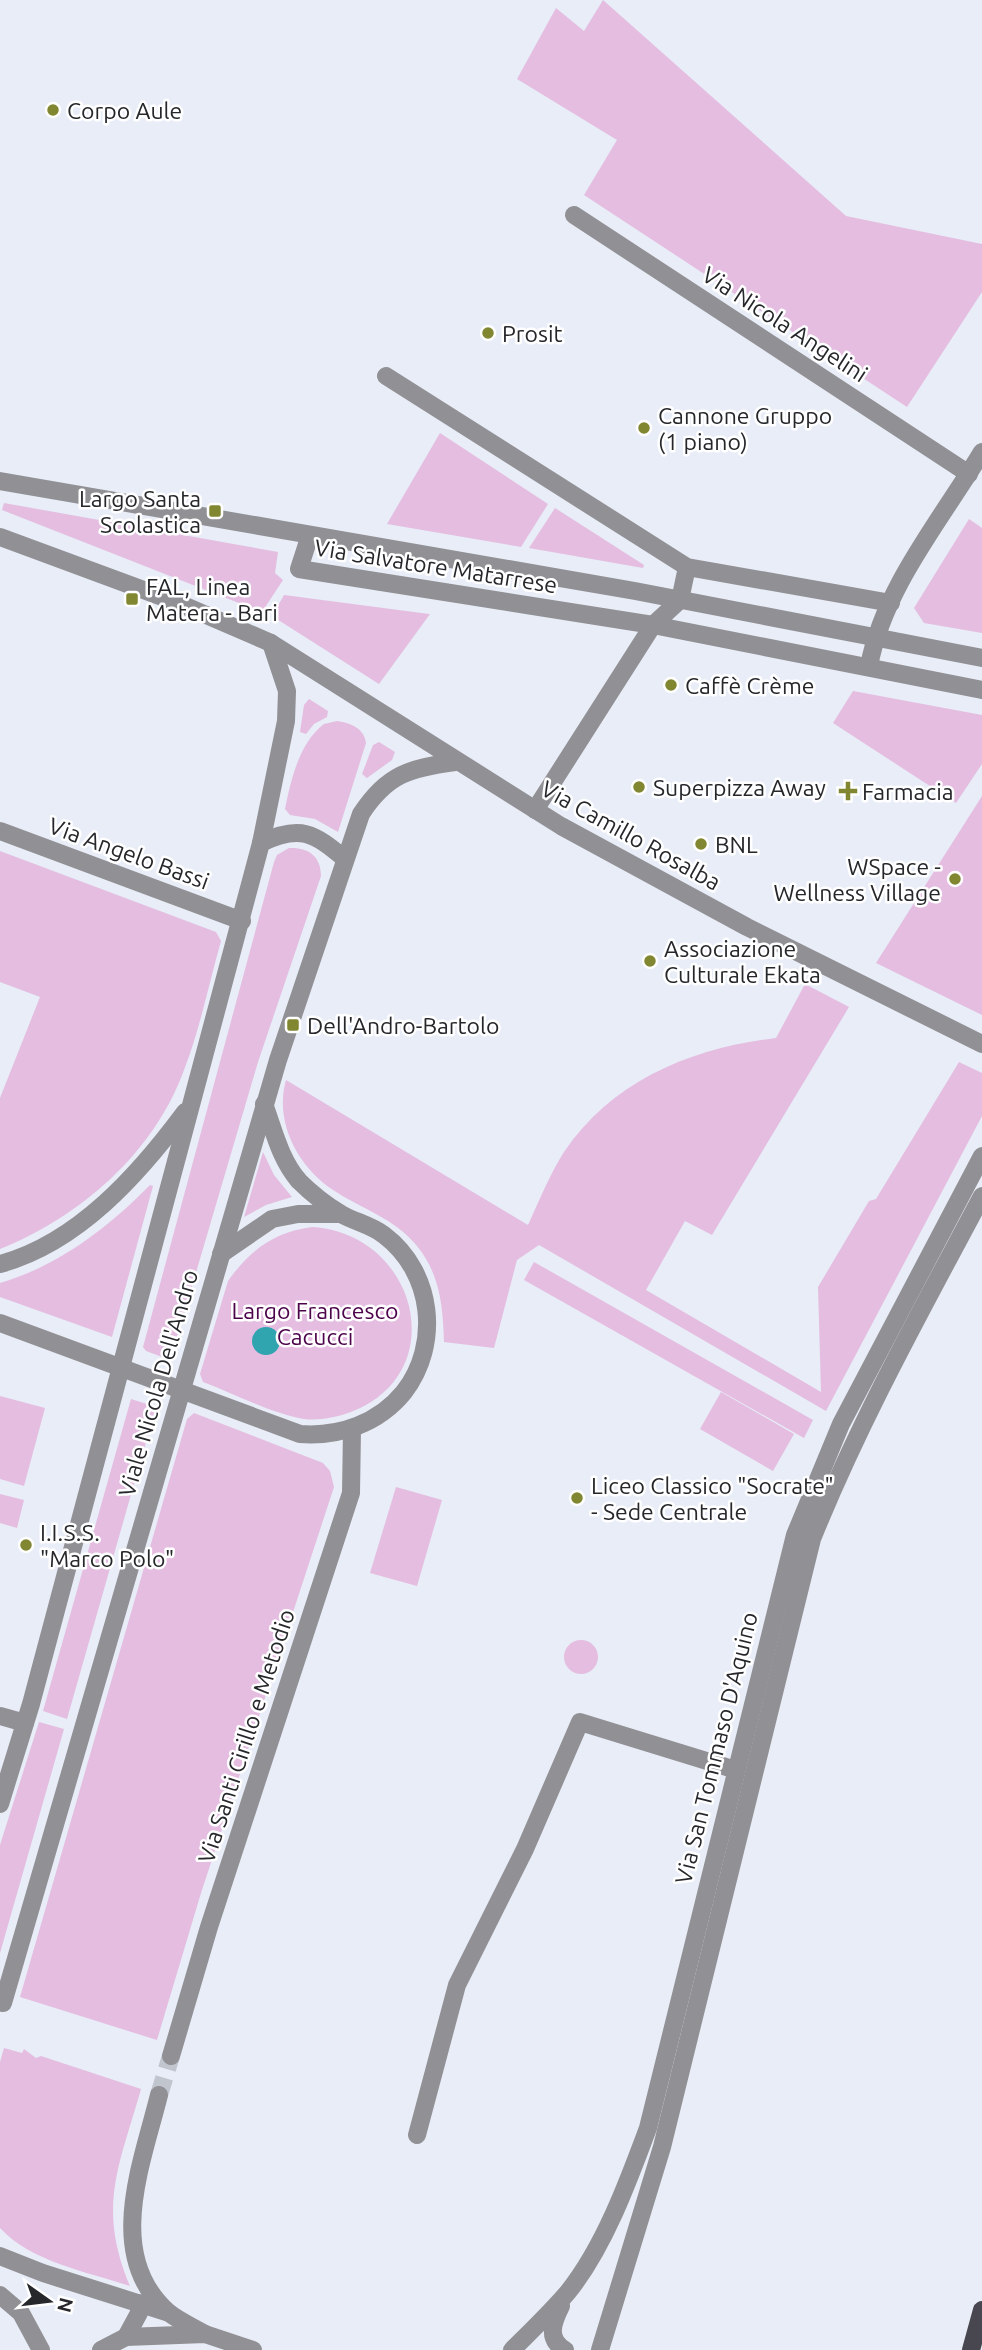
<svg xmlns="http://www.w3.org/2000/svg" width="982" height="2350" font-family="Ubuntu,sans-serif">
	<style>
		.green { fill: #e4bde1 }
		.water { fill: #30a4af }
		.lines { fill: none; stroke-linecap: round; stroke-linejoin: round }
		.minor-tunnel { stroke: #c1c5ce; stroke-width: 18; stroke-dasharray: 18 9; stroke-linecap: butt }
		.minor { stroke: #919095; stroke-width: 18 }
		.major { stroke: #48464e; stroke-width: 18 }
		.poi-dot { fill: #818631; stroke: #fff; stroke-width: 2.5 }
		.labels { text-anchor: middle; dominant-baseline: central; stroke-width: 5; stroke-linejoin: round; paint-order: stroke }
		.poi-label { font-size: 23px; fill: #25272b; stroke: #fff; text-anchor: start }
		.street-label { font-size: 23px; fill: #25272b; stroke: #fff }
		.park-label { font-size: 23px; fill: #4c034b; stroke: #fff }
	</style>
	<rect width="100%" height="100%" fill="#e8edf7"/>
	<g class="green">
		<polygon points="603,0 846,216 982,244 982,292 907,407 584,195 617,140 517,79 556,8 584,31"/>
		<polygon points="440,433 548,504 521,547 387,524"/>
		<polygon points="4,503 278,552 275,573 283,580 262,612 2,510"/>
		<polygon points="555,508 644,565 643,568 529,548"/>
		<polygon points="969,519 982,528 982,633 924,623 914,608"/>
		<polygon points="284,595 429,614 430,614 379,684 272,616"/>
		<polygon points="853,691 982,715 982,764 956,803 833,723"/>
		<polygon points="309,699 328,711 327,717 314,724 306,734 300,732 304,705"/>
		<path d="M337,721C351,723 364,728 366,743L338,832L315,819L290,815L285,809C291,780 299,743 324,724Z"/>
		<polygon points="379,742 395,752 392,760 367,778 362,774 373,745"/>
		<polygon points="982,796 982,1015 876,963"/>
		<path d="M289,848C308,847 321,856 321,876L258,1062L172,1354L165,1358L146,1351L143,1347L274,862L277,855Z"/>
		<path d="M0,851L216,932L221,941C209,983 200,1029 184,1070C154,1153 80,1217 0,1249V1098L40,997L0,982Z"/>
		<path d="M805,984L849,1007L712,1235L685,1221L646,1290L821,1392L818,1287L869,1201L876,1199L959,1062L982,1073V1116L826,1411L539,1245L517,1260L494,1348L444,1342C443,1307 440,1274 417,1246C393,1217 363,1210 333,1190C298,1167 274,1122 286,1080L528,1225C539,1201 550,1174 564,1152C613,1080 692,1048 776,1038Z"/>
		<polygon points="263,1152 274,1175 292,1197 266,1205 244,1217"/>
		<path d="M150,1185L153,1186L112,1337L0,1297V1283C58,1266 108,1228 150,1185Z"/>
		<path d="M312,1227C416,1233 454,1372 351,1412C337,1417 319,1421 304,1419C270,1413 235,1394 203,1382L200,1374L228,1281C250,1250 274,1232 312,1227Z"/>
		<polygon points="534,1262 813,1420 804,1438 524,1280"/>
		<polygon points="721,1392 794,1434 773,1471 700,1429"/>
		<polygon points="0,1396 45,1408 24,1486 0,1479"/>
		<polygon points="131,1399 153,1406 154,1414 67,1719 43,1711"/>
		<polygon points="194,1413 323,1463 330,1471 334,1487 201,1893 157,2040 20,1997 187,1419"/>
		<polygon points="396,1487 442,1500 417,1586 370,1573"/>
		<polygon points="0,1494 24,1500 17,1528 0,1523"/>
		<circle cx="581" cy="1657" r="17"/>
		<polygon points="39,1722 64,1729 0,1953 0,1845"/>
		<path d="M4,2048L22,2053L24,2049L36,2058L41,2056L141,2089C119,2167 97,2206 130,2286C88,2272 31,2262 0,2228V2062Z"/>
	</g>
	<circle class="water" cx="266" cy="1341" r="14"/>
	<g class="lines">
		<polyline class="minor-tunnel" points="159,2095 171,2056"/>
		<g class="minor">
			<polyline points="574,215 969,474"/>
			<polyline points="386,376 687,567 891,603"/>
			<polyline points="0,481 635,591 982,658"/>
			<polyline points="310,535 299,569 653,625 982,690"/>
			<polyline points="0,537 176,602 271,643 561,826 747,927 982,1044"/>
			<path d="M869,666C884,587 941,520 982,452"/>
			<polyline points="535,810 653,625 680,600 687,567"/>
			<polyline points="0,831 242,921"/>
			<path d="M261,843C300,824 314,833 345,859"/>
			<polyline points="221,1254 272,1219 298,1214 341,1214"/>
			<path d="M0,1264C78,1243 139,1174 185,1112"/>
			<path d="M0,1323L300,1434C340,1437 379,1423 404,1392C441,1344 433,1272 384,1235C371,1225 355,1222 341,1214C328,1206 310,1192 299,1181C280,1159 274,1131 264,1104"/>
			<polyline points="0,1716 25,1723"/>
			<polyline points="0,1804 31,1704 261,843 286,721 287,691 271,643"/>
			<path d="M3,2003L278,1060L361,814C387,774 410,768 455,762"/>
			<polyline points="171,2056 209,1927 351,1493 352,1429"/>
			<path d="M159,2095C142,2164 104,2255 168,2312C179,2321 193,2327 205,2334"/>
			<polyline points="417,2135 457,1985 525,1849 580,1722 736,1770"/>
			<polyline points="0,2256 43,2273 169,2313"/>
			<polyline points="0,2295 21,2313 41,2350"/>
			<path d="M561,2306C553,2322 546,2339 565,2350"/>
			<polyline points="126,2337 139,2313 139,2303"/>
			<polyline points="101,2350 126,2337 205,2334 253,2350"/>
			<path d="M512,2350C531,2331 551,2312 568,2292C604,2247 628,2182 648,2128L795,1535L841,1424L982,1156"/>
			<path d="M600,2350L662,2147L812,1539C860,1420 922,1309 982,1196"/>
		</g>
		<polyline class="major" points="971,2350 982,2310"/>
	</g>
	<g class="poi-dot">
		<circle cx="53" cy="110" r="7"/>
		<circle cx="488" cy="333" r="7"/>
		<circle cx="644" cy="428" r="7"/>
		<rect x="208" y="504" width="14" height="14" rx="3.5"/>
		<rect x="125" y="592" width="14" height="14" rx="3.5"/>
		<circle cx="671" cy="685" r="7"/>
		<circle cx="639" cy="787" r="7"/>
		<path d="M844.5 780.5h7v7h7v7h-7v7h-7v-7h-7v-7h7z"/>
		<circle cx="701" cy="844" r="7"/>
		<circle cx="955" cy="879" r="7"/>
		<circle cx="650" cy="961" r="7"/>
		<rect x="286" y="1018" width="14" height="14" rx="3.5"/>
		<circle cx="577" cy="1498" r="7"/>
		<circle cx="26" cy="1545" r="7"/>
	</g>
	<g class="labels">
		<g class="poi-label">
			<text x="67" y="110">Corpo Aule</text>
			<text x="502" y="333">Prosit</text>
			<text x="658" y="415">Cannone Gruppo<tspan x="658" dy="26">(1 piano)</tspan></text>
			<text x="201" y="498" text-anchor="end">Largo Santa<tspan x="201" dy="26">Scolastica</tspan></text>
			<text x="146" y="586">FAL, Linea<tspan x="146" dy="26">Matera - Bari</tspan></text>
			<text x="685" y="685">Caffè Crème</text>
			<text x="653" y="787">Superpizza Away</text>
			<text x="862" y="791">Farmacia</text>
			<text x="715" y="844">BNL</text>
			<text x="941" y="866" text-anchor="end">WSpace -<tspan x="941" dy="26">Wellness Village</tspan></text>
			<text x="664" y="948">Associazione<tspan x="664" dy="26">Culturale Ekata</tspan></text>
			<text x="307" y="1025">Dell'Andro-Bartolo</text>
			<text x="591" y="1485">Liceo Classico "Socrate"<tspan x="591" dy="26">- Sede Centrale</tspan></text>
			<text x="40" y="1532">I.I.S.S.<tspan x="40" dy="26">"Marco Polo"</tspan></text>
		</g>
		<g class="street-label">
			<text transform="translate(785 324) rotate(33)">Via Nicola Angelini</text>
			<text transform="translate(436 566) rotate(9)">Via Salvatore Matarrese</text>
			<text transform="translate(631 835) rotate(29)">Via Camillo Rosalba</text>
			<text transform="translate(129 853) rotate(20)">Via Angelo Bassi</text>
			<text transform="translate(158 1383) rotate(-74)">Viale Nicola Dell'Andro</text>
			<text transform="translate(246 1736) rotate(-72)">Via Santi Cirillo e Metodio</text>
			<text transform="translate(716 1748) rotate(-76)">Via San Tommaso D'Aquino</text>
		</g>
		<g class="park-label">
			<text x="315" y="1310">Largo Francesco<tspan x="315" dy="26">Cacucci</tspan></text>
		</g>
	</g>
	<g transform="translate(49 2301) rotate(104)" stroke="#ffffff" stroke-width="5" paint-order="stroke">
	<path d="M0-5L12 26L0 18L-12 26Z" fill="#25272b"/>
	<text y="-10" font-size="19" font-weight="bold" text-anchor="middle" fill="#25272b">N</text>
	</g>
</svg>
